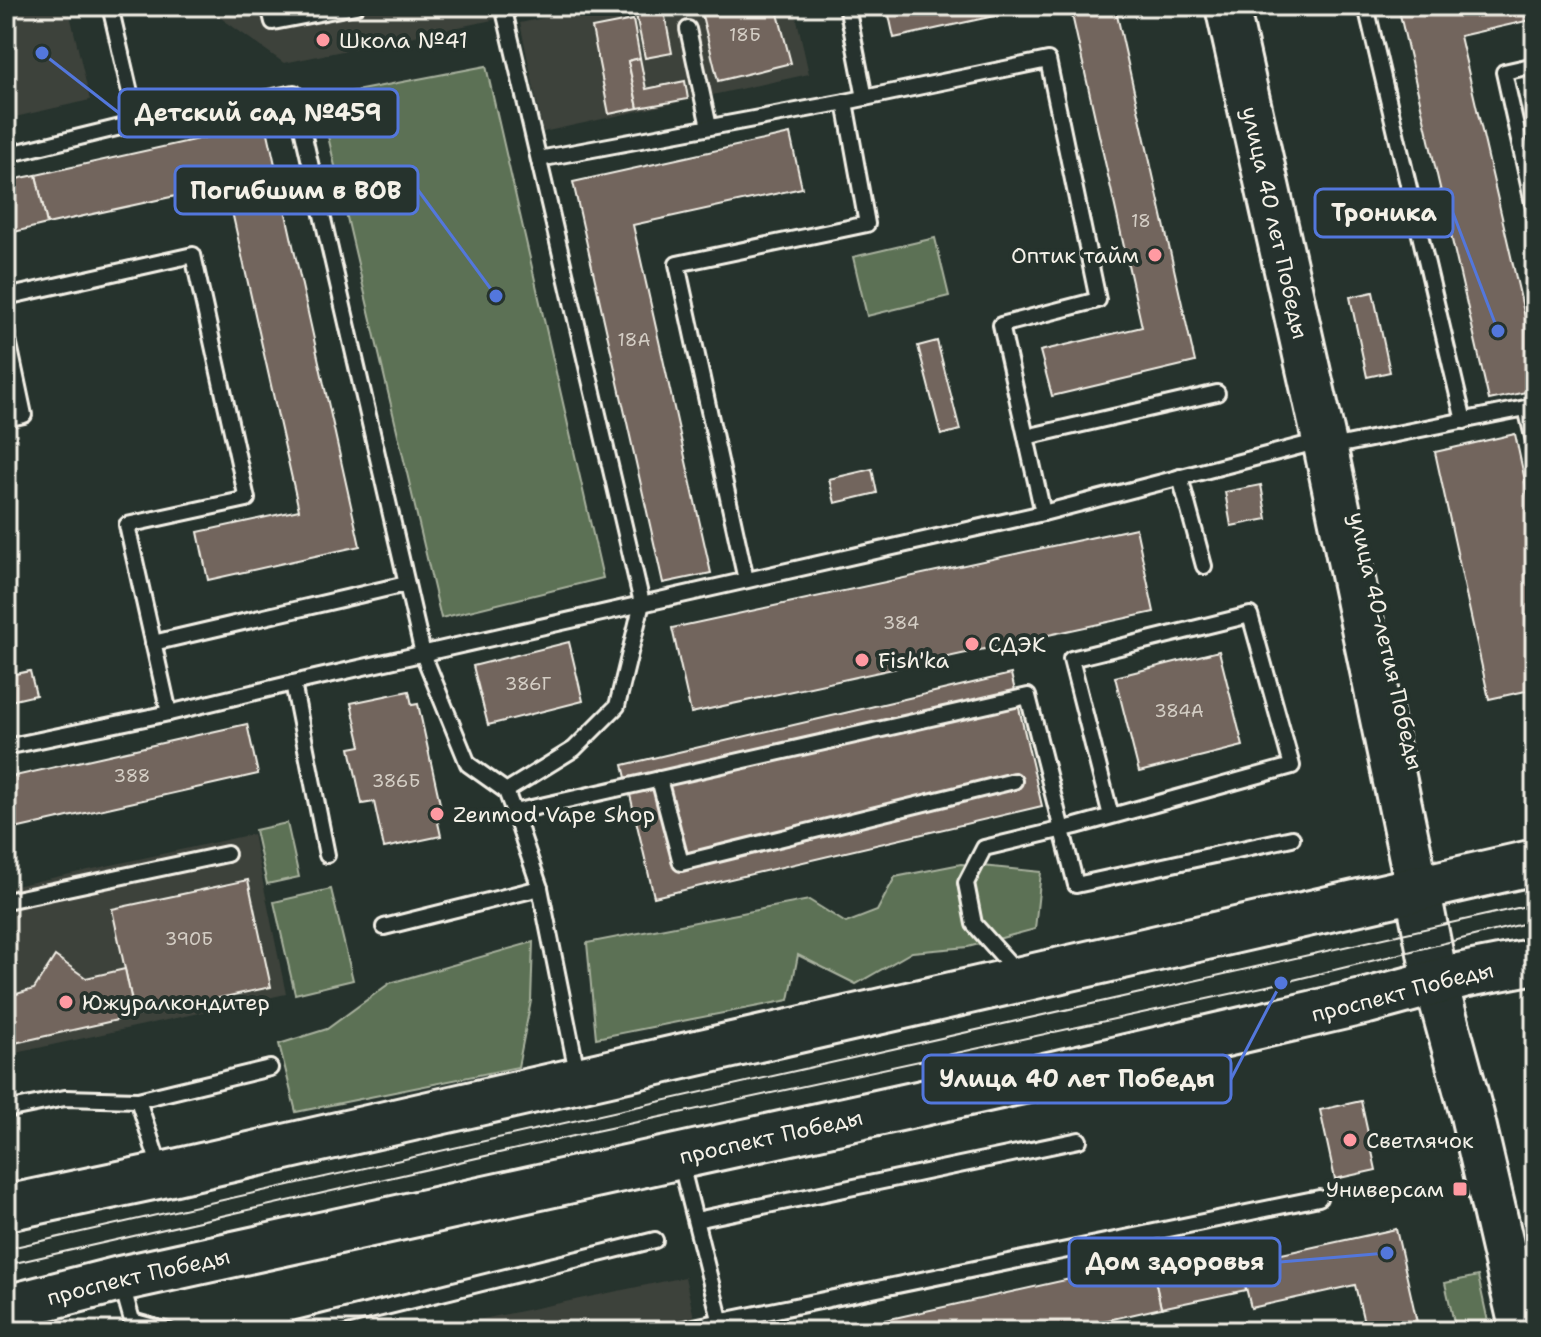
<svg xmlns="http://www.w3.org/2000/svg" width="1541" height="1337" font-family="'Shantell Sans',sans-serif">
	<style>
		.built { fill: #3d423b }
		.green { fill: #5c7154; stroke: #a8b19e; stroke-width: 2 }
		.building { fill: #72655d; stroke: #f4f1e8; stroke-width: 2 }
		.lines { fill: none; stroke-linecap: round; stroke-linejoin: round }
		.lane-casing { stroke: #f4f1e8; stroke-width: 20 }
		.secondary-casing { stroke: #f4f1e8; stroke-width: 48 }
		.primary-casing { stroke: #f4f1e8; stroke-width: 50 }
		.lane { stroke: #26332d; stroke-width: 14 }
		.secondary { stroke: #26332d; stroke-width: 42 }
		.primary { stroke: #26332d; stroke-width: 44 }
		.tram { stroke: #f4f1e8; stroke-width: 2 }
		.poi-dot { fill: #ff9aa2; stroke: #26332d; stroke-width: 3 }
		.labels { text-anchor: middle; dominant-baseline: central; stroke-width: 8; stroke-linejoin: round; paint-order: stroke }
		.number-label { font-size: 18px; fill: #d4cec5 }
		.poi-label { font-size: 22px; fill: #f4f1e8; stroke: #26332d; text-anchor: start }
		.street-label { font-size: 22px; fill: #f4f1e8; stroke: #26332d }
		.leader { fill: none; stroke: #5377dc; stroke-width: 3 }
		.callout-dot { fill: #5377dc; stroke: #26332d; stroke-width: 3 }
		.callout { fill: #26332d; stroke: #5377dc; stroke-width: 3 }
		.callout-label { font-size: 24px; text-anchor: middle; font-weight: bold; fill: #f4f1e8 }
	</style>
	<rect width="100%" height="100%" fill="#26332d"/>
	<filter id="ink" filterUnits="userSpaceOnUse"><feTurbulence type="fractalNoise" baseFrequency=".0125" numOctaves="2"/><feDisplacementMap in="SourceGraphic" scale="16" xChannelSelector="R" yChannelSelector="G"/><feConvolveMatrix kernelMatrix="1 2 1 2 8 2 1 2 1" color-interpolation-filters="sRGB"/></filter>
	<g filter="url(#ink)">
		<g class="built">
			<polygon points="6,6 68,6 90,100 6,119"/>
			<polygon points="204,6 560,6 284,63"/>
			<polygon points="600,6 794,6 809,74 543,132 520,23"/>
			<polygon points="253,834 286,994 6,1055 6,888"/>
			<polygon points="685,1277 697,1331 425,1331"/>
		</g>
		<g class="green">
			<polygon points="486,66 603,578 441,618 319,98"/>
			<polygon points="935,238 949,296 867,316 853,257"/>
			<polygon points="287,823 299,877 267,884 255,830"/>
			<polygon points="961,864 1041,872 1035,929 968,947 912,952 856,984 798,955 789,1000 596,1038 587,943 809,900 846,923 877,911 895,877"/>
			<polygon points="331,889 353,980 295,994 274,902"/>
			<polygon points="533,942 531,1001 518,1067 296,1112 279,1044 327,1029 390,983"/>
			<polygon points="1478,1276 1490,1331 1456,1331 1445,1283"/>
		</g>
		<g class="building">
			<polygon points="663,6 672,53 645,58 635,10"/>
			<polygon points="705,6 776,6 791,63 718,81 700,7"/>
			<polygon points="887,6 1040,6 894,38"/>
			<polygon points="1070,6 1115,6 1195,362 1052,396 1040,351 1142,327"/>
			<polygon points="1398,6 1535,6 1535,19 1460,36 1535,360 1535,390 1489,400"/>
			<polygon points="633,20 640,58 628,61 638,108 609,114 592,28"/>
			<polygon points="640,58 646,89 685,81 688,99 638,108 628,61"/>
			<polygon points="266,124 360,546 208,580 198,532 299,510 226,185 47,224 36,175"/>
			<polygon points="790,134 802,188 633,225 711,573 663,583 573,182"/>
			<polygon points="36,175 47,224 6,234 6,181"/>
			<polygon points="1373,292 1390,372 1367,377 1350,297"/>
			<polygon points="937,341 960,430 941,435 918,346"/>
			<polygon points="1515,434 1535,527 1535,689 1489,699 1435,452"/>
			<polygon points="872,469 877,493 835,503 829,479"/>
			<polygon points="1261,485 1267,519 1231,526 1225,492"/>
			<polygon points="1136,528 1154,612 691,713 672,628"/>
			<polygon points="569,642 583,701 488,725 473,666"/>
			<polygon points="1219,651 1243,746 1139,772 1115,677"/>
			<polygon points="30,671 36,695 6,702 6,676"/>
			<polygon points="1011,674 1042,806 654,897 623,765"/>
			<polygon points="409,691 412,705 418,704 443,817 437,818 441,836 384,848 374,802 362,804 350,748 361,746 351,703"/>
			<polygon points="247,724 258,774 6,831 6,778"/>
			<polygon points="248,880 271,987 135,1016 112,909"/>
			<polygon points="55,956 86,978 125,969 135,1016 6,1045 6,997 34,989"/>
			<polygon points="1361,1101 1376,1170 1335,1179 1320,1110"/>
			<polygon points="1396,1229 1419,1331 1366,1331 1355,1285 1251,1308 1240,1263"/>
			<polygon points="1236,1242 1246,1290 1161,1308 1151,1261"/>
			<polygon points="1151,1261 1161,1308 1060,1331 836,1331"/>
		</g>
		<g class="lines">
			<g class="lane-casing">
				<g id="lane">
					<polyline points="110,6 137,123"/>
					<polyline points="269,6 273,22 356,6"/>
					<polyline points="503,6 642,603 617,706 574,749 506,791"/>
					<polyline points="847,6 865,98"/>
					<polyline points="1366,6 1464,421"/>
					<polyline points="688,29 709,127"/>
					<polyline points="1535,65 1504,72 1535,212"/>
					<polyline points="6,155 137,123 294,93 423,654 468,764 506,791 514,812 540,888 578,1077"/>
					<polyline points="539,159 845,102 1048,60 1098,300 1001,325 1043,513"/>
					<polyline points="6,297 193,255 247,499 127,525 169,713"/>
					<polyline points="6,330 24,415 6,419"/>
					<polyline points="1526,408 1535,445"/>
					<polyline points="1026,437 1217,393"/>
					<polyline points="1341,445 1535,406"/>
					<polyline points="1180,477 1204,566"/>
					<polyline points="746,580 677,264 867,224 845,102"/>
					<polyline points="153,643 406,584"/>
					<polyline points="293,683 327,855"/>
					<polyline points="6,747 169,713 293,683 1043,513 1320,441"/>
					<polyline points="659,779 681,863 1014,781"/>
					<polyline points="514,812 1028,696 1076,885 1292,838"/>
					<polyline points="6,901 227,854"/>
					<polyline points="384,927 540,888"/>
					<polyline points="1017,972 974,924 966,883 984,848 1076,826 1292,766 1250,615 1071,659 1111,816"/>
					<polyline points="138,1100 161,1171"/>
					<polyline points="6,1110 65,1098 138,1100 270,1068"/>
					<polyline points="680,1160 723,1331"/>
					<polyline points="696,1220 1079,1140"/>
					<polyline points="122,1285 135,1331"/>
					<polyline points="132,1321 168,1331"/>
					<polyline points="289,1331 655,1240"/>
					<polyline points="674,1331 1319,1198"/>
				</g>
			</g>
			<g class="secondary-casing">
				<g id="secondary">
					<path id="s1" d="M1227,6L1324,440L1417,887"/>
					<polyline points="1436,983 1472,1115 1522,1331"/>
				</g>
			</g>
			<g class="primary-casing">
				<g id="primary">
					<polyline points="1417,887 1436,983"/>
					<polyline points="6,1208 162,1175 1535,862"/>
					<path id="s2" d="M6,1308L120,1279L1032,1079L1367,1001L1463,975L1535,961"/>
				</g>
			</g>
			<use href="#lane" class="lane"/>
			<use href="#secondary" class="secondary"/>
			<use href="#primary" class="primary"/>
			<g class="tram">
				<polyline points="6,1249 1535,904"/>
				<polyline points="6,1265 591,1132 1281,983 1535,921"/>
			</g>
		</g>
	</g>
	<g class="poi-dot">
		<circle cx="323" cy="40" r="8"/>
		<circle cx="1155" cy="255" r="8"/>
		<circle cx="972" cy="644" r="8"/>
		<circle cx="862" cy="660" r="8"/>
		<circle cx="437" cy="814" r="8"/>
		<circle cx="66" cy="1002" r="8"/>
		<circle cx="1350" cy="1140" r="8"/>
		<rect x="1452" y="1181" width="16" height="16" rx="4"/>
	</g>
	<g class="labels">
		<g class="number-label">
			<text x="745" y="35">18Б</text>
			<text x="1141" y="221">18</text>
			<text x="634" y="340">18А</text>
			<text x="901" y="623">384</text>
			<text x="528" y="684">386Г</text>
			<text x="1179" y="711">384А</text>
			<text x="132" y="776">388</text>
			<text x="396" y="781">386Б</text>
			<text x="189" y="939">390Б</text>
		</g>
		<g class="poi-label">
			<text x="339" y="40">Школа №41</text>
			<text x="1139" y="255" text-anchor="end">Оптик тайм</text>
			<text x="988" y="644">СДЭК</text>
			<text x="878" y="660">Fish'ka</text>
			<text x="453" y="814">Zenmod Vape Shop</text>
			<text x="82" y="1002">Южуралкондитер</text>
			<text x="1366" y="1140">Светлячок</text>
			<text x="1444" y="1189" text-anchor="end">Универсам</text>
		</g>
		<g class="street-label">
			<text stroke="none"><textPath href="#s1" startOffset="222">улица 40 лет Победы</textPath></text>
			<text transform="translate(1386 641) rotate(77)">улица 40-летия Победы</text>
			<text stroke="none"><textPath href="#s2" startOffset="1432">проспект Победы</textPath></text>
			<text stroke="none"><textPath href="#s2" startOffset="784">проспект Победы</textPath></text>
			<text stroke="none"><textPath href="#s2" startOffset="136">проспект Победы</textPath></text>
		</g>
	</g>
	<path class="leader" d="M42 53L119 113M496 296L418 190M1498 331L1453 213M1281 983L1231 1079M1387 1253L1280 1262"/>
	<g class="callout-dot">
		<circle cx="42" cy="53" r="8"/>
		<circle cx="496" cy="296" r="8"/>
		<circle cx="1498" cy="331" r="8"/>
		<circle cx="1281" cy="983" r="8"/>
		<circle cx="1387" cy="1253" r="8"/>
	</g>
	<g class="callout">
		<rect x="119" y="89" width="279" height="48" rx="8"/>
		<rect x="175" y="166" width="243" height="48" rx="8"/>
		<rect x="1315" y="189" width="138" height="48" rx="8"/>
		<rect x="923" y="1055" width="308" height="48" rx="8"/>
		<rect x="1069" y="1238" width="211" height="48" rx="8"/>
	</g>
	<g class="callout-label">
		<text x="258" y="121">Детский сад №459</text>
		<text x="296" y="199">Погибшим в ВОВ</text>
		<text x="1384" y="221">Троника</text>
		<text x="1077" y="1087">Улица 40 лет Победы</text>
		<text x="1175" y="1270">Дом здоровья</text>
	</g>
	<rect width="1541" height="1337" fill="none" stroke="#26332d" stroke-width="32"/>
	<rect x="16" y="16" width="1509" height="1305" fill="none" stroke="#f4f1e8" stroke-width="3" filter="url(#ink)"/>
</svg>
